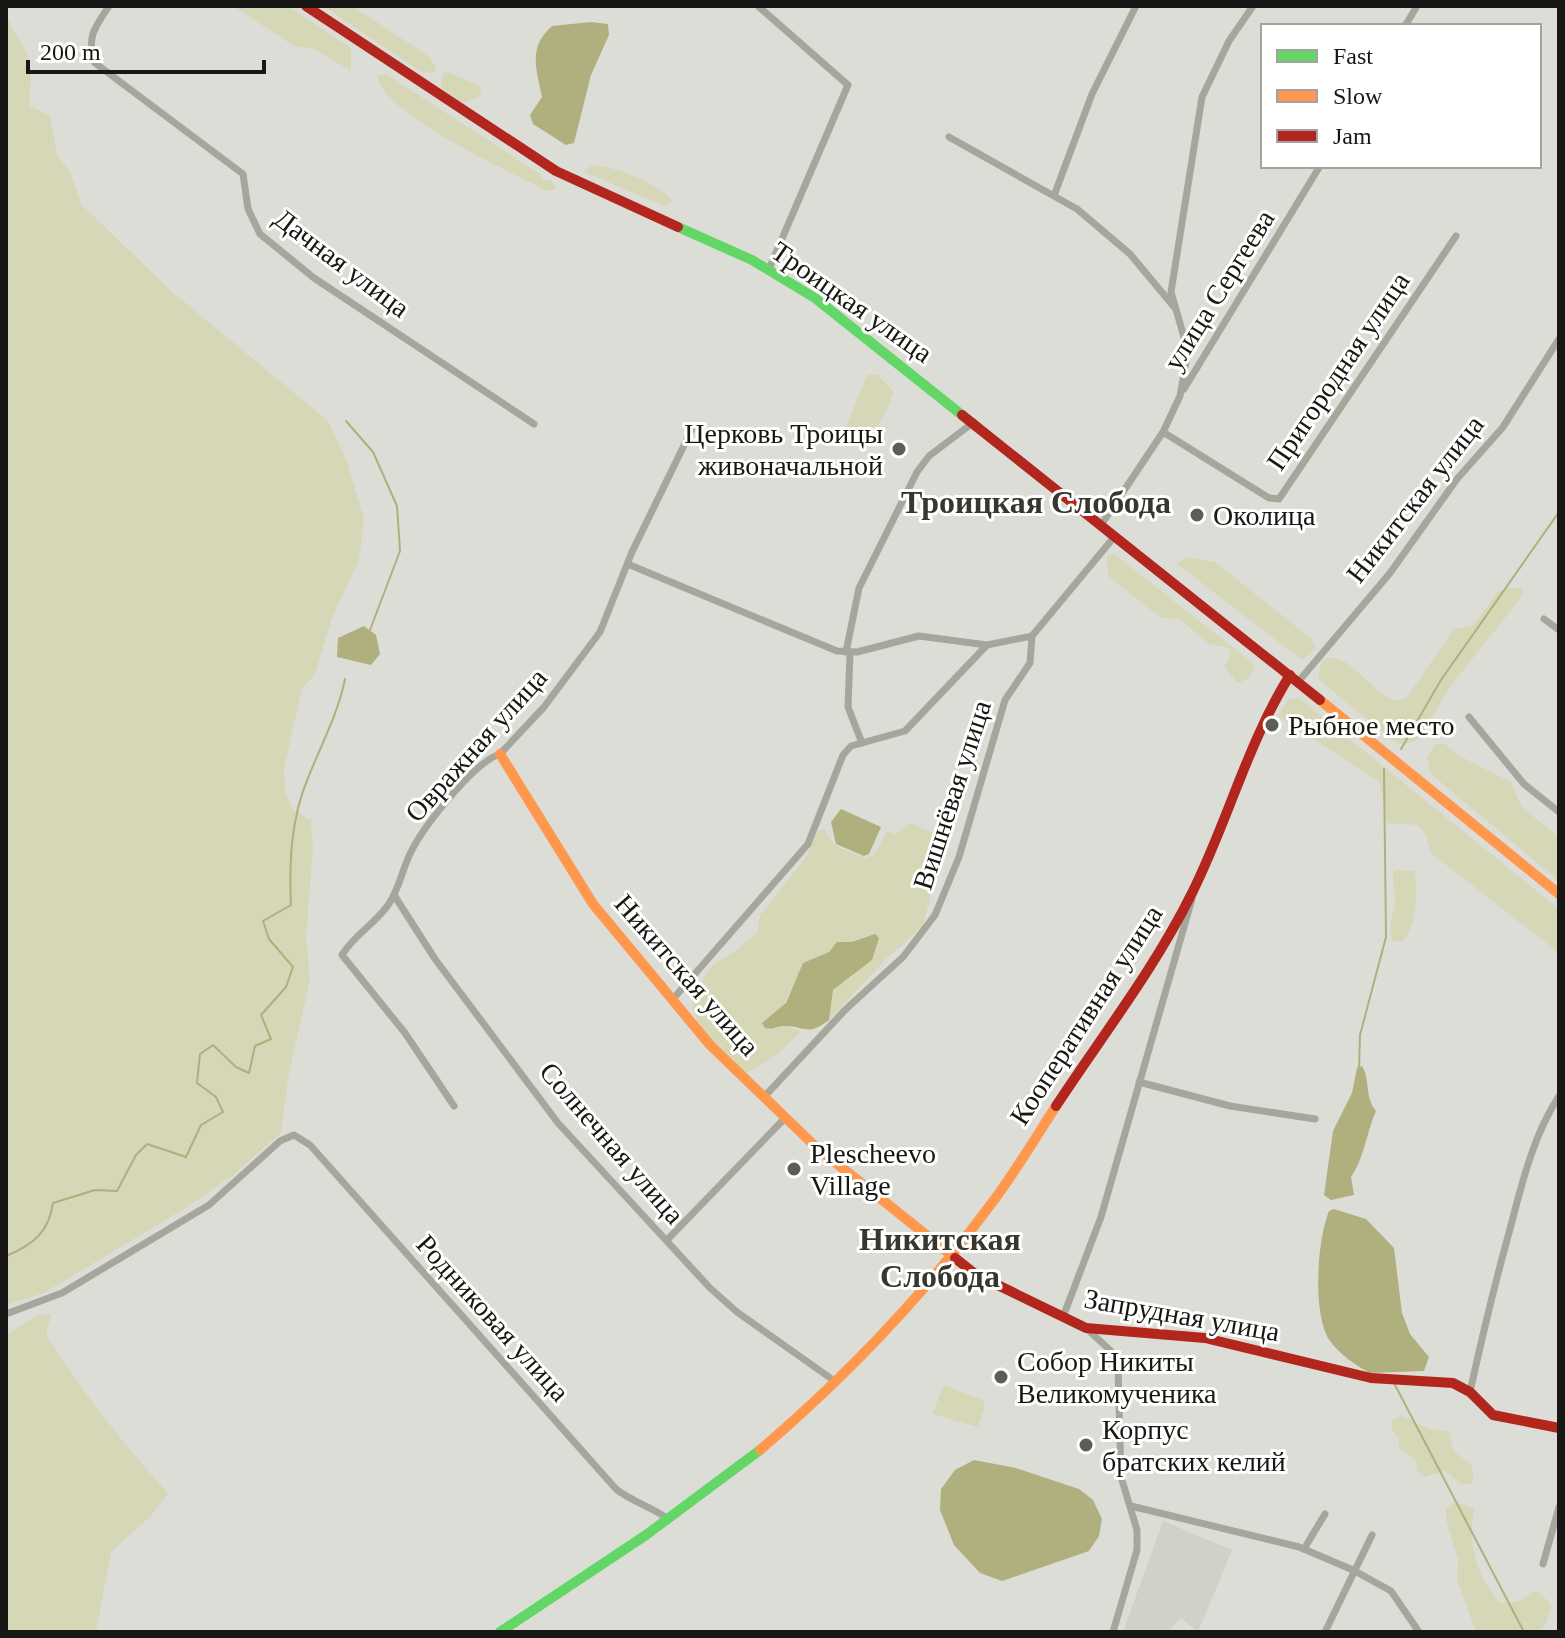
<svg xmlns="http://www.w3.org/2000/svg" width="1565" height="1638" font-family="Georgia,serif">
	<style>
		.built { fill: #d1d1c7 }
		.green { fill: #d6d7b6 }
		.water { fill: #afb07e }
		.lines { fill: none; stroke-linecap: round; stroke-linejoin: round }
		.stream { stroke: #afb07e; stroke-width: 2 }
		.street { stroke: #a6a79c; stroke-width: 7 }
		.fast { stroke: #63d668; stroke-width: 10 }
		.slow { stroke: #ff974d; stroke-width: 10 }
		.jam { stroke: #b3261e; stroke-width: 10 }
		.poi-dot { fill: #5c5d59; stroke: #fffffe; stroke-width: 3 }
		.labels { text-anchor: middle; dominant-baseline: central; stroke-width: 6; stroke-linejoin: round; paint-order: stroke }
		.street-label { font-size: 28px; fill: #171815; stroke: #fffffe }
		.poi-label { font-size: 28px; fill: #171815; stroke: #fffffe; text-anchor: start }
		.quarter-label { font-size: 32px; font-weight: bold; fill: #373730; stroke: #fffffe }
	</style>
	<rect width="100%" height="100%" fill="#ddddd8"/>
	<polygon class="built" points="1163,1521 1232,1550 1198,1632 1181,1618 1168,1632 1123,1632"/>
	<g class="green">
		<path d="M6,6C8,34 28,43 30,66C32,79 29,93 30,106L50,116L57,155L70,172L81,204L170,290L328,421L346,459L364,519L359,560L332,618L315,674L302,689L284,769L285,790L293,810L311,820L313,848L306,939L310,980L289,1073L281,1133L232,1176L184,1209L44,1293L6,1305Z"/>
		<polygon points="233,6 288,6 351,48 351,71 314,49 294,46"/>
		<polygon points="323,6 352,6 430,57 436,68 433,74 420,71"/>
		<polygon points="448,72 480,86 481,96 463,103 441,88 443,73"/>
		<path d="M386,74L540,174L543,180L552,181L556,189L547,191C516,175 376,110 378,76Z"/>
		<path d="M592,165C617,167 657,182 673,202L665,206L584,172Z"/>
		<path d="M877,374L894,392C883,416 878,441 849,439L846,427L867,375Z"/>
		<path d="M1113,553L1254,664C1254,674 1247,682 1237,682L1224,667L1230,658L1229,648L1209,644L1181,620L1160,617L1108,576L1107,556Z"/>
		<polygon points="1185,557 1215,562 1312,639 1315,649 1303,659 1298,657 1177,564"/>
		<path d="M1510,587L1521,588L1523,593L1520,599L1453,683L1418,739C1407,745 1401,746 1391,739L1318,679L1322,660C1349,647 1368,693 1397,701L1407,697L1454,629L1474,625L1497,593Z"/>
		<polygon points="1299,698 1559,909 1559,953 1431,853 1425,833 1417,825 1387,823 1380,782 1278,716 1288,700"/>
		<polygon points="1435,744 1445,744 1458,755 1511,782 1521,806 1559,838 1559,881 1431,774 1427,757"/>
		<path d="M910,823L944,838L923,872L930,899L923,926L887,958L829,1020L833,990L854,975L852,942H838L829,952L804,963L783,1006L784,1026L801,1031C792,1043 756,1074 741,1072C723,1052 691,1029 693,1000L702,998L705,990L702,981C712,960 720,962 736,950C743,945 748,939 757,934L760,915L806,857L818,831L824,828L834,845L865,858L874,855L887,831L895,834Z"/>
		<path d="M1394,870L1415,871C1418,893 1417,923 1403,941H1393C1388,924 1393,918 1395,902C1396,891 1391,882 1394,870Z"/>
		<path d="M51,1314L46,1335C82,1391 123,1444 168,1493L151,1516L111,1552L96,1632H6V1335L38,1315Z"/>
		<polygon points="944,1385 983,1400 985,1407 978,1427 932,1414"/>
		<polygon points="1401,1415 1428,1429 1449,1431 1453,1451 1471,1464 1474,1474 1471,1484 1461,1484 1445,1471 1425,1477 1417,1470 1416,1460 1399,1448 1399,1438 1392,1430 1392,1420"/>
		<path d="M1455,1502L1474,1508C1468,1546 1475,1572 1500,1603L1519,1601L1536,1590L1552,1605L1545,1626L1537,1632H1476L1457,1580L1458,1560L1446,1520V1508Z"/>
	</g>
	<g class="water">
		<path d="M591,22L608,24L609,35L591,75L574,143L566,145L533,124L530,115L542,97C537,70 527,48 552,26Z"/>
		<polygon points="364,626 376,635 380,654 371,665 337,657 338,638"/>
		<polygon points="841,809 881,827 869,854 864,856 836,844 831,822"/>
		<path d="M875,934L879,938L872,960L833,990L829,1020C807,1037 806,1026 784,1026C776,1026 774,1030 765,1028L762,1023L786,1003L803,963L829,952L837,942H852Z"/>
		<path d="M1362,1066C1371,1081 1364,1096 1376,1111C1367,1131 1364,1159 1351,1177L1354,1195L1331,1200L1324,1195L1333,1131L1352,1093L1357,1068Z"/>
		<path d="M1334,1209L1366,1219L1394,1248L1402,1313L1410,1334L1429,1357L1424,1371L1369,1373C1356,1365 1339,1354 1330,1341C1312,1315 1317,1240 1329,1211Z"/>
		<polygon points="974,1460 1016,1468 1079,1489 1093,1500 1102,1519 1099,1536 1089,1551 1002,1581 980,1573 954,1545 940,1510 941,1489 955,1470"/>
	</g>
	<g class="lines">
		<g class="stream">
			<polyline points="346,421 373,452 397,506 400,551 370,630"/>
			<polyline points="1401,749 1441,680 1559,512"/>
			<polyline points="1359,1068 1360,1035 1386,937 1384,769"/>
			<path d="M6,1256C33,1245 49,1232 53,1203L95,1190L117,1191L136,1155L147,1144L186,1157L201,1125L223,1112L216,1097L197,1083L200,1054L213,1045L236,1067L249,1073L255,1046L271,1039L261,1015L286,987L293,967L269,939L263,921L291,905C289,862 291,818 308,778C321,745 338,714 345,679"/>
			<polyline points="1395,1385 1524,1632"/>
		</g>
		<g class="street">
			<path d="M109,6C95,27 86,37 95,63L243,174L248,209L260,234L314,278L534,424"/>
			<polyline points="758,6 848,85 769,269"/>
			<polyline points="1405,26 1417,6"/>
			<polyline points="949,137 1077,209 1130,254 1175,308"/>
			<polyline points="1055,193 1092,94 1136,6"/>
			<polyline points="1184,389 1320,166"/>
			<polyline points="1163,432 1269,498 1279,499 1456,236"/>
			<polyline points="1101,525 1163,432 1180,396 1188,351 1171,292 1202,97 1229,41 1253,6"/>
			<polyline points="630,565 837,651 857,652 919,636 987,645 1032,636 1115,536"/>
			<polyline points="1544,619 1559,630"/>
			<polyline points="846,652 859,588 917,472 929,456 974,422"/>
			<polyline points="850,653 848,707 862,743"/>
			<polyline points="1298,682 1390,573 1457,479 1503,427 1559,339"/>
			<polyline points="1469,717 1524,784 1559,812"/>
			<polyline points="394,895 435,959 558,1123 710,1288 737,1312 836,1382"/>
			<polyline points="673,999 808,844 843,755 851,746 905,731 987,645"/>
			<polyline points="1139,1082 1230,1106 1315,1119"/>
			<polyline points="764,1097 845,1010 903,957 935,915 959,857 1005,700 1030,663 1032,636"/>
			<path d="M454,1106L405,1033L342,955C353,936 376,923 388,905C399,890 402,870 410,854C422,828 474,762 500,754L544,707L600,632L632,552L692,429"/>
			<polyline points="667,1240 785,1118"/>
			<path d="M6,1314L62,1293L209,1205L280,1141L294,1135L310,1145L616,1489C632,1502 651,1506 668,1519"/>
			<polyline points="1063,1317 1101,1217 1192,899"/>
			<polyline points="1087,1329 1111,1351 1118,1366 1121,1477 1137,1530 1137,1550 1113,1632"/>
			<path d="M1470,1392C1482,1337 1495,1283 1510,1229C1522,1183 1533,1136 1559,1096"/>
			<polyline points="1131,1506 1299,1547 1353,1570 1391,1591 1419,1632"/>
			<polyline points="1304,1549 1325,1514"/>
			<polyline points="1543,1564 1559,1507"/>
			<polyline points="1325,1632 1372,1535"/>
		</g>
		<g class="fast">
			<polyline points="678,227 752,260 815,298 962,415"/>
			<polyline points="500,1632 646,1535 760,1450"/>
		</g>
		<g class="slow">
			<polyline points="1320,700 1559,894"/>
			<polyline points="500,754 593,904 710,1045 816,1147 955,1258"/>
			<path d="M760,1450C843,1379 923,1296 988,1208C1013,1176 1034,1140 1056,1106"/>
		</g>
		<g class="jam">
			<polyline points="306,6 556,171 678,227"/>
			<polyline points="962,415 1320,700"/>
			<path d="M1056,1106C1102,1036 1155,968 1192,893C1228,821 1247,744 1290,675"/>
			<polyline points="955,1258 975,1274 1086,1328 1205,1338 1371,1378 1453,1383 1470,1392 1493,1415 1559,1428"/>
		</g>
	</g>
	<g class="poi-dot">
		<circle cx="899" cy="449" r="8"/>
		<circle cx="1197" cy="515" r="8"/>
		<circle cx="1272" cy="725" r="8"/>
		<circle cx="794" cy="1169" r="8"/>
		<circle cx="1001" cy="1377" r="8"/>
		<circle cx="1086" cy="1445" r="8"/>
	</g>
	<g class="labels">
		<g class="street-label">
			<text transform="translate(342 263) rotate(37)">Дачная улица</text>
			<text transform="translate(1219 290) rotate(-58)">улица Сергеева</text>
			<text transform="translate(852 302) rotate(35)">Троицкая улица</text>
			<text transform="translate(1338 371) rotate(-56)">Пригородная улица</text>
			<text transform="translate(1415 499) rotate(-52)">Никитская улица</text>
			<text transform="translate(476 745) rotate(-48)">Овражная улица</text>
			<text transform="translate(952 795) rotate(-72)">Вишнёвая улица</text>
			<text transform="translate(687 975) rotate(49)">Никитская улица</text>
			<text transform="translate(1086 1015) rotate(-57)">Кооперативная улица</text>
			<text transform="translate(612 1143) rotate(49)">Солнечная улица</text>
			<text transform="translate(1182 1315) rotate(10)">Запрудная улица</text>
			<text transform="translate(493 1318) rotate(48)">Родниковая улица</text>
		</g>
		<g class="poi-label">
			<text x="883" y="433" text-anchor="end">Церковь Троицы<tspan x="883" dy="32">живоначальной</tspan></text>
			<text x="1213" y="515">Околица</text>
			<text x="1288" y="725">Рыбное место</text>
			<text x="810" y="1153">Plescheevo<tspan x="810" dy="32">Village</tspan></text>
			<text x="1017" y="1361">Собор Никиты<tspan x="1017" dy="32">Великомученика</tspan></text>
			<text x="1102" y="1429">Корпус<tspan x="1102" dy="32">братских келий</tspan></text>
		</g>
		<g class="quarter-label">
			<text x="1036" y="502">Троицкая Слобода</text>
			<text x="940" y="1239">Никитская<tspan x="940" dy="37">Слобода</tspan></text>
		</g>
	</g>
	<rect width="1565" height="1638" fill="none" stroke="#171815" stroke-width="16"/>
	<rect x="1261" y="24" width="280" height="144" fill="#fffffe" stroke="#a2a3a1" stroke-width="2"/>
	<rect x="1277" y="50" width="40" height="12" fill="#63d668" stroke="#a2a3a1" stroke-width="2"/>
	<text x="1333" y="64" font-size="24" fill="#171815">Fast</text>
	<rect x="1277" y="90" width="40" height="12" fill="#ff974d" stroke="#a2a3a1" stroke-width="2"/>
	<text x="1333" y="104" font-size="24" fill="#171815">Slow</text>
	<rect x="1277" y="130" width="40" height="12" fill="#b3261e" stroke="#a2a3a1" stroke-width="2"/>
	<text x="1333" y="144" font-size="24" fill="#171815">Jam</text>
	<path d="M28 60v12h236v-12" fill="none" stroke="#171815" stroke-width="4"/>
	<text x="40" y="60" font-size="24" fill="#171815" stroke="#fffffe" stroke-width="6" paint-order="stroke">200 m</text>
</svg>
